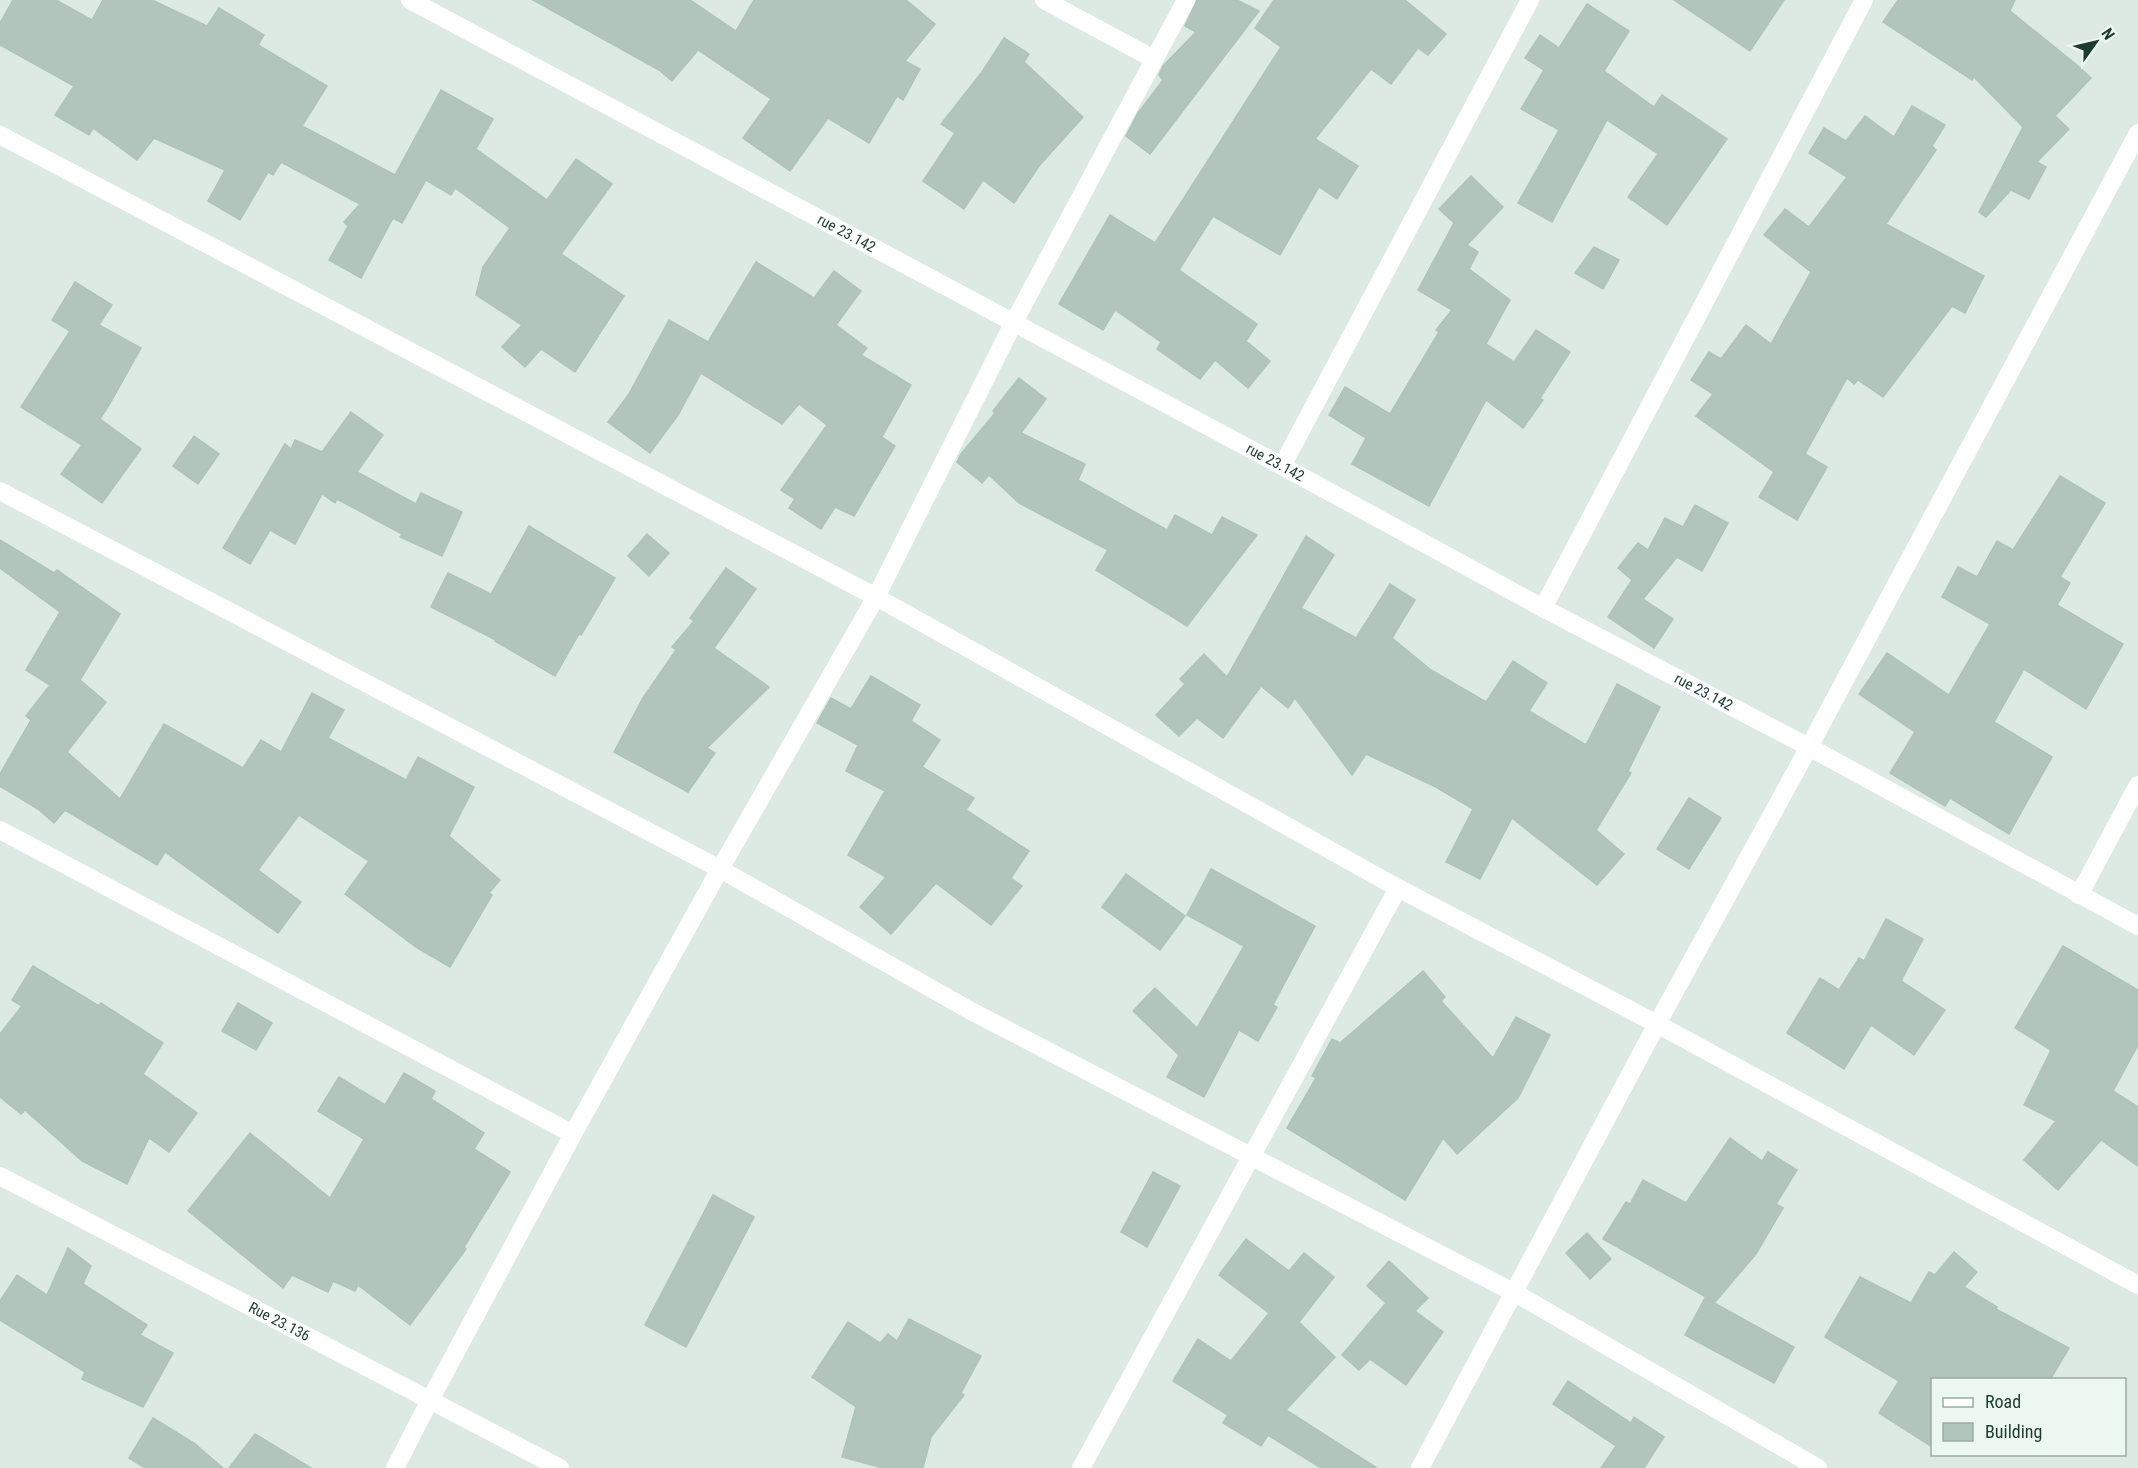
<svg xmlns="http://www.w3.org/2000/svg" width="2138" height="1468" font-family="'Roboto Condensed',sans-serif">
	<style>
		.building { fill: #b1c5bc; stroke: #aec4ba; stroke-width: 1.5 }
		.lines { fill: none; stroke-linecap: round; stroke-linejoin: round }
		.minor { stroke: #fff; stroke-width: 18 }
		.labels { text-anchor: middle; dominant-baseline: central; stroke-width: 4.5; stroke-linejoin: round; paint-order: stroke }
		.street-label { font-size: 15px; fill: #1c3b31; stroke: #ecf7f1 }
	</style>
	<rect width="100%" height="100%" fill="#dceae3"/>
	<g class="building">
		<polygon points="13,0 56,0 92,20 103,0 152,0 207,26 219,8 264,35 258,45 327,86 302,126 395,175 441,90 493,119 476,149 547,200 576,159 612,184 561,254 624,296 575,372 541,349 525,367 502,347 522,325 476,295 483,267 510,228 455,188 451,195 426,180 402,223 393,218 361,278 329,260 348,226 344,222 360,204 281,162 273,175 268,172 240,220 208,201 225,170 154,138 137,160 93,128 89,135 55,115 74,86 0,45 0,23"/>
		<polygon points="533,0 690,0 736,31 754,0 906,0 935,24 905,61 920,69 903,100 897,96 869,143 828,118 790,171 743,138 771,99 698,50 672,81 659,70"/>
		<polygon points="1197,0 1237,0 1259,11 1150,154 1126,136 1138,113 1163,80 1159,75 1163,66 1196,32 1185,26"/>
		<polygon points="1274,0 1405,0 1446,34 1428,55 1418,48 1391,84 1371,69 1315,139 1358,166 1337,199 1319,187 1280,255 1213,216 1179,270 1257,324 1246,341 1270,361 1248,388 1215,360 1200,379 1157,349 1161,342 1115,310 1103,330 1059,304 1110,215 1155,243 1281,47 1255,28"/>
		<polygon points="1674,0 1784,0 1750,51"/>
		<polygon points="1898,0 2015,0 2010,11 2078,66 2091,78 2055,116 2069,129 2037,162 2046,167 2029,199 2011,190 1986,217 1979,212 2023,127 1974,77 1972,80 1883,22"/>
		<polygon points="1587,4 1629,31 1604,71 1654,107 1662,95 1727,139 1667,225 1628,197 1658,154 1607,120 1552,222 1518,203 1559,130 1521,109 1544,70 1525,58 1540,35 1559,48"/>
		<polygon points="1004,38 1029,54 1024,62 1083,117 1039,166 1014,203 983,180 964,209 923,181 955,133 941,124 982,72"/>
		<polygon points="1912,106 1945,125 1932,146 1936,150 1886,224 1984,276 1965,313 1952,306 1883,397 1858,380 1854,384 1847,378 1805,454 1827,467 1797,520 1759,497 1774,472 1696,416 1713,394 1691,380 1709,352 1721,359 1746,325 1771,344 1811,272 1764,235 1785,209 1809,227 1847,177 1809,153 1824,128 1846,141 1865,116 1894,137"/>
		<polygon points="1471,176 1503,207 1467,245 1478,252 1469,269 1510,300 1486,344 1514,362 1536,330 1570,352 1540,398 1543,400 1523,428 1486,400 1429,506 1352,464 1366,438 1329,415 1345,387 1390,414 1439,332 1436,330 1452,310 1418,290 1454,223 1439,209"/>
		<polygon points="1594,247 1619,260 1603,289 1575,273"/>
		<polygon points="756,262 814,298 834,271 861,291 836,325 867,348 861,355 911,385 882,437 895,446 854,516 835,507 821,529 789,508 795,499 781,490 827,425 799,404 782,424 701,373 678,415 650,453 608,422 629,394 669,320 708,342"/>
		<polygon points="75,282 112,305 99,325 141,348 109,405 100,419 141,449 102,503 61,474 82,445 21,407 70,331 52,320"/>
		<polygon points="1019,378 1046,399 1021,433 1085,464 1078,480 1167,530 1175,515 1212,535 1222,517 1257,535 1187,626 1096,570 1108,550 1019,503 989,475 982,483 957,462 961,454 995,413 993,411"/>
		<polygon points="351,412 383,435 357,472 416,504 421,493 462,512 442,556 400,537 402,534 337,499 335,503 322,494 295,544 270,530 250,564 223,548 285,444 291,449 295,440 322,452"/>
		<polygon points="194,436 219,454 198,484 173,466"/>
		<polygon points="2060,476 2105,503 2060,577 2070,583 2057,605 2123,644 2086,709 2024,669 1994,722 2052,757 2009,834 1950,798 1945,806 1890,773 1915,732 1859,694 1887,653 1949,695 1990,624 1942,597 1958,567 1977,577 1997,541 2013,550"/>
		<polygon points="1695,505 1728,523 1702,571 1677,557 1643,599 1673,619 1654,648 1608,617 1632,580 1618,568 1638,543 1648,550 1665,518 1683,527"/>
		<polygon points="529,526 615,578 581,635 579,634 555,676 495,641 496,640 431,607 448,573 491,594"/>
		<polygon points="647,534 669,553 649,576 628,556"/>
		<polygon points="1306,536 1334,555 1301,608 1356,638 1390,584 1415,600 1392,638 1431,670 1486,702 1513,661 1547,683 1529,711 1586,745 1617,684 1660,707 1628,771 1631,773 1596,830 1624,854 1597,885 1512,818 1480,879 1446,862 1473,809 1436,787 1366,754 1352,775 1295,698 1288,708 1261,686 1223,738 1197,718 1179,736 1156,715 1185,684 1180,679 1204,654 1227,677"/>
		<polygon points="0,540 54,573 57,570 120,614 80,680 106,702 67,752 120,799 164,724 243,768 261,740 281,752 312,693 344,710 328,738 406,780 418,757 474,787 449,836 500,880 489,893 492,895 450,967 416,947 345,894 369,861 299,815 258,870 301,902 278,933 165,852 157,865 65,810 54,823 38,809 0,786 0,774 31,720 26,716 50,685 26,670 60,612 0,568"/>
		<polygon points="726,568 756,589 714,648 769,687 707,748 715,753 688,792 614,752 643,698 676,650 672,647 694,621 690,618"/>
		<polygon points="871,676 920,705 911,721 940,740 922,767 974,798 966,810 1029,851 1011,878 1022,886 991,925 936,883 891,934 860,907 886,877 848,855 885,791 846,771 858,745 817,723 831,698 851,709"/>
		<polygon points="1689,798 1721,818 1689,869 1657,849"/>
		<polygon points="1211,869 1315,926 1273,1005 1277,1007 1258,1041 1239,1030 1204,1097 1167,1077 1179,1055 1133,1011 1155,988 1197,1028 1244,946 1187,915"/>
		<polygon points="1126,874 1185,916 1160,950 1102,907"/>
		<polygon points="1886,919 1923,939 1901,981 1945,1010 1914,1055 1871,1025 1844,1069 1787,1033 1820,978 1839,990 1859,958 1864,961"/>
		<polygon points="2063,946 2138,990 2138,1045 2113,1091 2138,1107 2138,1166 2101,1140 2058,1190 2024,1160 2056,1121 2024,1105 2051,1050 2015,1028"/>
		<polygon points="33,966 99,1006 101,1003 163,1043 143,1074 197,1113 169,1152 149,1138 127,1184 82,1161 25,1110 21,1114 0,1097 0,1034 22,1006 12,1000"/>
		<polygon points="1423,971 1445,997 1441,1001 1493,1058 1516,1017 1550,1035 1518,1098 1457,1154 1443,1138 1405,1200 1287,1128 1316,1078 1312,1076 1332,1039 1340,1043"/>
		<polygon points="238,1003 272,1023 256,1050 222,1031"/>
		<polygon points="404,1073 435,1091 431,1099 484,1133 474,1149 510,1172 464,1247 466,1249 410,1325 358,1285 355,1291 333,1281 328,1292 292,1275 283,1288 188,1211 250,1133 330,1198 364,1139 318,1111 339,1077 385,1105"/>
		<polygon points="1730,1138 1762,1161 1768,1152 1797,1170 1776,1204 1783,1208 1756,1254 1715,1302 1603,1239 1626,1202 1630,1204 1643,1180 1686,1203"/>
		<polygon points="1153,1172 1180,1186 1147,1247 1121,1232"/>
		<polygon points="713,1195 754,1217 686,1347 645,1325"/>
		<polygon points="1587,1233 1611,1259 1590,1279 1566,1253"/>
		<polygon points="1246,1239 1289,1271 1304,1253 1334,1277 1299,1322 1335,1357 1286,1410 1377,1468 1321,1468 1268,1435 1261,1446 1223,1423 1228,1415 1173,1381 1198,1339 1231,1361 1269,1313 1219,1275"/>
		<polygon points="68,1248 91,1266 83,1284 147,1325 140,1335 173,1353 143,1407 82,1379 85,1372 0,1320 0,1301 17,1275 47,1295"/>
		<polygon points="1954,1252 1977,1272 1964,1287 1997,1307 1996,1309 2069,1348 2050,1380 1932,1380 1932,1447 1879,1413 1899,1381 1825,1337 1860,1277 1911,1303 1929,1272 1935,1275"/>
		<polygon points="1389,1261 1428,1298 1415,1311 1443,1332 1406,1385 1370,1359 1359,1370 1342,1355 1386,1303 1367,1286"/>
		<polygon points="1705,1298 1794,1347 1774,1383 1685,1335"/>
		<polygon points="909,1319 981,1356 961,1393 964,1395 931,1437 923,1468 883,1468 842,1457 856,1407 812,1377 848,1322 880,1343 888,1334 897,1341"/>
		<polygon points="1568,1381 1631,1423 1634,1417 1664,1437 1644,1468 1601,1468 1616,1446 1553,1404"/>
		<polygon points="153,1418 194,1443 223,1468 145,1468 129,1458"/>
		<polygon points="255,1434 311,1468 229,1468"/>
	</g>
	<g class="lines">
		<g class="minor">
			<path id="s1" d="M410,0L1282,466L1543,608L1809,747L2138,926"/>
			<polyline points="1044,0 1154,59"/>
			<polyline points="0,135 876,597 1398,888 1657,1024 2138,1285"/>
			<polyline points="1282,466 1530,0"/>
			<polyline points="0,491 720,869 971,1011 1515,1293 1818,1468"/>
			<polyline points="1543,608 1864,0"/>
			<polyline points="0,830 573,1134"/>
			<polyline points="2079,895 2138,785"/>
			<path id="s2" d="M0,1176L560,1468"/>
			<polyline points="395,1468 430,1400 573,1134 720,869 876,597 1014,322 1186,0"/>
			<polyline points="1081,1468 1398,888"/>
			<polyline points="1420,1468 1657,1024 1809,747 2138,133"/>
		</g>
	</g>
	<g class="labels">
		<g class="street-label">
			<text stroke="none"><textPath href="#s1" startOffset="495">rue 23.142</textPath></text>
			<text stroke="none"><textPath href="#s1" startOffset="981">rue 23.142</textPath></text>
			<text stroke="none"><textPath href="#s1" startOffset="1467">rue 23.142</textPath></text>
			<text stroke="none"><textPath href="#s2" startOffset="315">Rue 23.136</textPath></text>
		</g>
	</g>
	<rect x="1931" y="1378" width="195" height="78" fill="#ecf7f1" stroke="#99aca4" stroke-width="1.5"/>
	<rect x="1943" y="1398" width="30" height="9" fill="#ffffff" stroke="#99aca4" stroke-width="1.5"/>
	<text x="1985" y="1408" font-size="18" fill="#1c3b31">Road</text>
	<rect x="1943" y="1423" width="30" height="18" fill="#b1c5bc" stroke="#99aca4" stroke-width="1.5"/>
	<text x="1985" y="1438" font-size="18" fill="#1c3b31">Building</text>
	<g transform="translate(2096 42) rotate(56)" stroke="#ecf7f1" stroke-width="4.5" paint-order="stroke">
	<path d="M0-4.5L10 22L0 15L-10 22Z" fill="#1c3b31"/>
	<text y="-9" font-size="16" font-weight="bold" text-anchor="middle" fill="#1c3b31">N</text>
	</g>
</svg>
